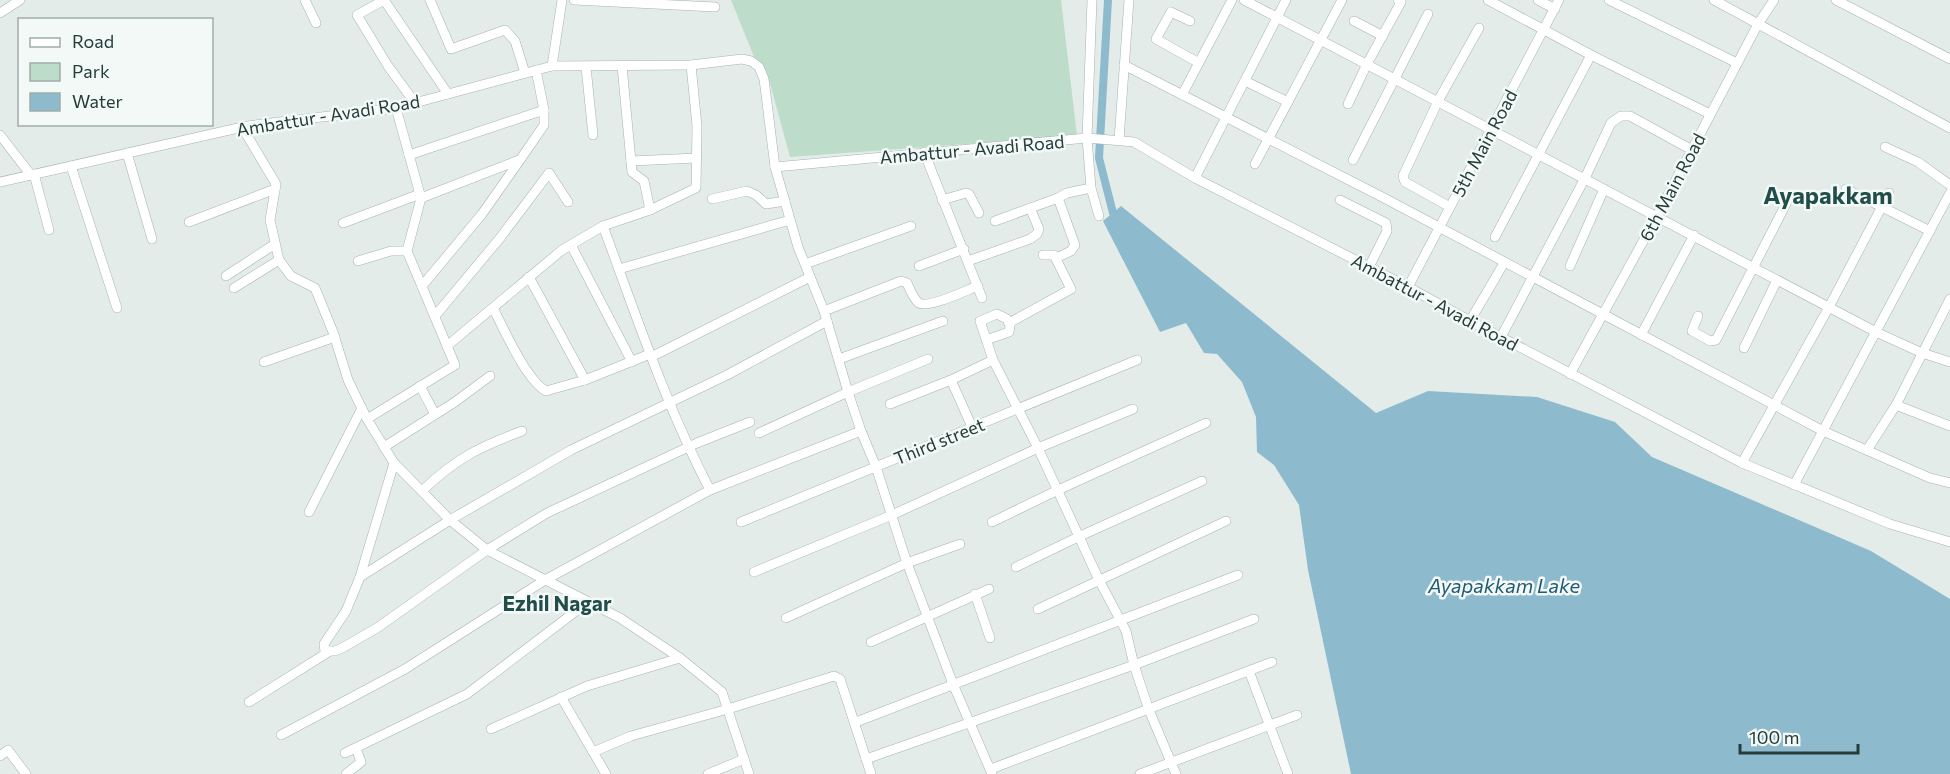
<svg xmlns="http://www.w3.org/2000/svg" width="1950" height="774" font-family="Commissioner,sans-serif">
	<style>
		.green { fill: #bddcca }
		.water { fill: #8ebace }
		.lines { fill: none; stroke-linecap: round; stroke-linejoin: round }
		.canal { stroke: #8ebace; stroke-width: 8 }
		.minor-casing { stroke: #a6b4b1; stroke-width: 10 }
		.minor { stroke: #fff; stroke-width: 9 }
		.labels { text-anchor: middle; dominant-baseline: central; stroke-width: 5; stroke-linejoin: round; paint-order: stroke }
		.street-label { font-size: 18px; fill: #243c3a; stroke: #f3f9f7 }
		.water-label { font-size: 20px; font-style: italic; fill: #215a75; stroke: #f3f9f7 }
		.quarter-label { font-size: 21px; font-weight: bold; fill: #214d4a; stroke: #f3f9f7 }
		.district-label { font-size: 24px; font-weight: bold; fill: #214d4a; stroke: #f3f9f7 }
	</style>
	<rect width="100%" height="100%" fill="#e3ece9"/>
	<polygon class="green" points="731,0 1061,0 1077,136 790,157 768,76 757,64"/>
	<polygon class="water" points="1121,206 1376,413 1428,391 1537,397 1615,422 1652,457 1871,551 1950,599 1950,774 1351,774 1308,570 1299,505 1274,465 1257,452 1256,417 1242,382 1217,354 1204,353 1186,323 1160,332 1103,221"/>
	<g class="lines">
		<polyline class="canal" points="1108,0 1099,158 1113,213"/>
		<g class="minor-casing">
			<g id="minor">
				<polyline points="305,0 316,23"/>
				<polyline points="384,0 357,15 388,66 415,103"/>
				<polyline points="384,0 448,94"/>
				<polyline points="430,0 451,49 505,30 515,41 525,73"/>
				<polyline points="574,0 715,7"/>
				<polyline points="1092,0 1087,138 1091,188 1099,216"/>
				<polyline points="1244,0 1876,332 1922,353 1950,362"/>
				<polyline points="1488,0 1591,55 1495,237"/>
				<polyline points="1538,0 1555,9"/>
				<polyline points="1609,0 1737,63"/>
				<polyline points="1714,0 1950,128"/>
				<polyline points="1836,0 1950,59"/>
				<polyline points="0,13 20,0"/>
				<polyline points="1190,21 1171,12 1156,39 1199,63"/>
				<polyline points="1354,21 1383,36"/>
				<polyline points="1591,55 1710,114"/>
				<polyline points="1124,65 1386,199 1823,431 1930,478 1950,483"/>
				<polyline points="552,66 562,0"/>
				<polyline points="622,66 632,172 644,181 650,210"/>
				<polyline points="586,67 593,135"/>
				<polyline points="1245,81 1288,102"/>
				<polyline points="1182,95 1232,0"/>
				<polyline points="1348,104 1367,64 1401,2 1398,0"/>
				<polyline points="396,108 421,198 519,160"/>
				<polyline points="242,127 276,184 270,220 279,260 291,276 315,288 333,332 348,380 367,419 394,463 450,520 487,550 620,618 680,658 722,692 749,774"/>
				<polyline points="0,135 31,175"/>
				<polyline points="1119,140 1129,0"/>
				<polyline points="1885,147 1918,162 1950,185"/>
				<polyline points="924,152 982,298"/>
				<polyline points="127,153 152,239"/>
				<polyline points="409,155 544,110 536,70"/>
				<polyline points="1353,160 1428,14"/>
				<polyline points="631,161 697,158"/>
				<polyline points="1255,164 1342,0"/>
				<polyline points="71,166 117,308"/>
				<polyline points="775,167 798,247 824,311 848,392 861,431 876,467 907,563 953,684 992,774"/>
				<polyline points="34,174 49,230"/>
				<polyline points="1195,178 1286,0"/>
				<polyline points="0,182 247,126 396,108 552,66 691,65 742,59 751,61 759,67 764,79 775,167 1087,138 1134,142 1195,178 1408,287 1470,321 1742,463 1890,524 1950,542"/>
				<polyline points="1846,189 1930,231"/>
				<polyline points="712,199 747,191 756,195 766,204 785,201"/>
				<polyline points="942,200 966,193 969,194 979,213"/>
				<polyline points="1340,200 1386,223 1387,231 1369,267"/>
				<polyline points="1450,207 1405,182 1403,176 1438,101 1479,28"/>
				<polyline points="995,221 1058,198 1067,193 1091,188"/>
				<polyline points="189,222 275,189"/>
				<polyline points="343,223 420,194"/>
				<polyline points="571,245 632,362"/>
				<polyline points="1056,258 1071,251 1075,245 1058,198"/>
				<polyline points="358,261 391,251 407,251"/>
				<polyline points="968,261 1030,239 1037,234 1039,229 1030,208"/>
				<polyline points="805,264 911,226"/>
				<polyline points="919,266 964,249"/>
				<polyline points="1570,266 1604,189"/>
				<polyline points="619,269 790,220"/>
				<polyline points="226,276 275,244"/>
				<polyline points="529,277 585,380"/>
				<polyline points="422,286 482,214 520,160 544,125 544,110"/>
				<polyline points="1408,287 1559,0"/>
				<polyline points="234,288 279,260"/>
				<path d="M493,308C504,329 526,380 546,391L585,380L650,354"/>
				<path d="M824,311L901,281L907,283C910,289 913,299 919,303C928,309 967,290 978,286"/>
				<polyline points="435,316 500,238 549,173 568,202"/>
				<polyline points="1698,316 1692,331 1710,341 1716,340 1788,200"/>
				<polyline points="1470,321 1504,263"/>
				<polyline points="1009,323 1071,289 1054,255 1043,255"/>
				<polyline points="1641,335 1694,235"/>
				<polyline points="1501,337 1585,178 1611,123 1621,116 1630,116 1692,150"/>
				<polyline points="986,340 1009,332 1010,326 1007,319 997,314 980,321 993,360 1038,448 1099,580 1126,631 1134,665 1149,710 1176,774"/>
				<polyline points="447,346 562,250 603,226 650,210 696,188 697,126 691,65"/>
				<polyline points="1744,348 1777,280"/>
				<polyline points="651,357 810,277"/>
				<polyline points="839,359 943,321"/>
				<polyline points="264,362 335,337"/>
				<polyline points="1570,374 1657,216 1758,24 1774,0"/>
				<polyline points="420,386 435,414"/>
				<polyline points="890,404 951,380"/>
				<polyline points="1896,405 1950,426"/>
				<polyline points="367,419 455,365 407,251 421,198"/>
				<polyline points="972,427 951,380 993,360"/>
				<polyline points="759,433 848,392 928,359"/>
				<polyline points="384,447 455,402 490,376"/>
				<polyline points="1867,450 1896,405 1950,299"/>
				<polyline points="394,463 360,577 346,611 324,644 325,651 335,651 342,648 377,628 487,550 547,513 697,443 750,422"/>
				<polyline points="1742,463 1829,307 1889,193"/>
				<polyline points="1794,485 1950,193"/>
				<polyline points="710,490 861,431"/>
				<path d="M422,491C455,459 479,447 522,431"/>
				<polyline points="309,512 362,408"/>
				<polyline points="741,522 1137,360"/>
				<polyline points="992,522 1058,490 1206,423"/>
				<polyline points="1016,567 1078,537 1202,481"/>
				<polyline points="754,572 892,515 1038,448 1133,409"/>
				<polyline points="360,577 450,520 571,450 727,375 827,321"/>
				<polyline points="975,594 990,638"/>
				<polyline points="1038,609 1226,521"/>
				<polyline points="786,618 907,563 960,544"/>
				<polyline points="871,642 989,589"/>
				<polyline points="1249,671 1288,774"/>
				<polyline points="561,697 606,774"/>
				<polyline points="249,702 330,651"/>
				<polyline points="856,722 1238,575"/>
				<polyline points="491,729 587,686 680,658"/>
				<path d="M281,735L405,669L545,580L710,490C666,406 636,315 603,226"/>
				<polyline points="593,752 631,736 728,709 834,676 840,679 842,685 871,774"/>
				<polyline points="345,753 467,694 588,602"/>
				<polyline points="0,756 8,750 26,774"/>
				<polyline points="866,759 1134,665 1254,619"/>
				<polyline points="991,769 1272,662"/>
				<polyline points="346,774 361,762 356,748"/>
				<polyline points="708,774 744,759"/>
				<polyline points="1140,774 1297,715"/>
			</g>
		</g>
		<use href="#minor" class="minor"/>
	</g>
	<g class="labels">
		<g class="street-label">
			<text transform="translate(328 115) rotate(-9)">Ambattur - Avadi Road</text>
			<text transform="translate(1484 143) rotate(-62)">5th Main Road</text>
			<text transform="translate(972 149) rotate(-5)">Ambattur - Avadi Road</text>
			<text transform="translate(1672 187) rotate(-62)">6th Main Road</text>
			<text transform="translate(1435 302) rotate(28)">Ambattur - Avadi Road</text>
			<text transform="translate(939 441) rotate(-22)">Third street</text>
		</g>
		<g class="water-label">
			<text x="1504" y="585">Ayapakkam Lake</text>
		</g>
		<g class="quarter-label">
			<text x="557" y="602">Ezhil Nagar</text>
		</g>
		<g class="district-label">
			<text x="1828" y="194">Ayapakkam</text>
		</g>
	</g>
	<rect x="18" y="18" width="195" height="108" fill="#f3f9f7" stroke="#a0adab" stroke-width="1.5"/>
	<rect x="30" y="38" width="30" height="9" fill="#ffffff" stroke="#a0adab" stroke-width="1.5"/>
	<text x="72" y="48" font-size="18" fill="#243c3a">Road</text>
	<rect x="30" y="63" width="30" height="18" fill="#bddcca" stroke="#a0adab" stroke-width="1.5"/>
	<text x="72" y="78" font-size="18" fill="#243c3a">Park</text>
	<rect x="30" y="93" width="30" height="18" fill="#8ebace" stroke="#a0adab" stroke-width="1.5"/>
	<text x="72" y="108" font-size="18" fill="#243c3a">Water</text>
	<path d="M1740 744v9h118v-9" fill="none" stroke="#243c3a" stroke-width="3"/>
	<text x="1749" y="744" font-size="18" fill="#243c3a" stroke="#f3f9f7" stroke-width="4.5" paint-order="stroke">100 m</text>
</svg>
